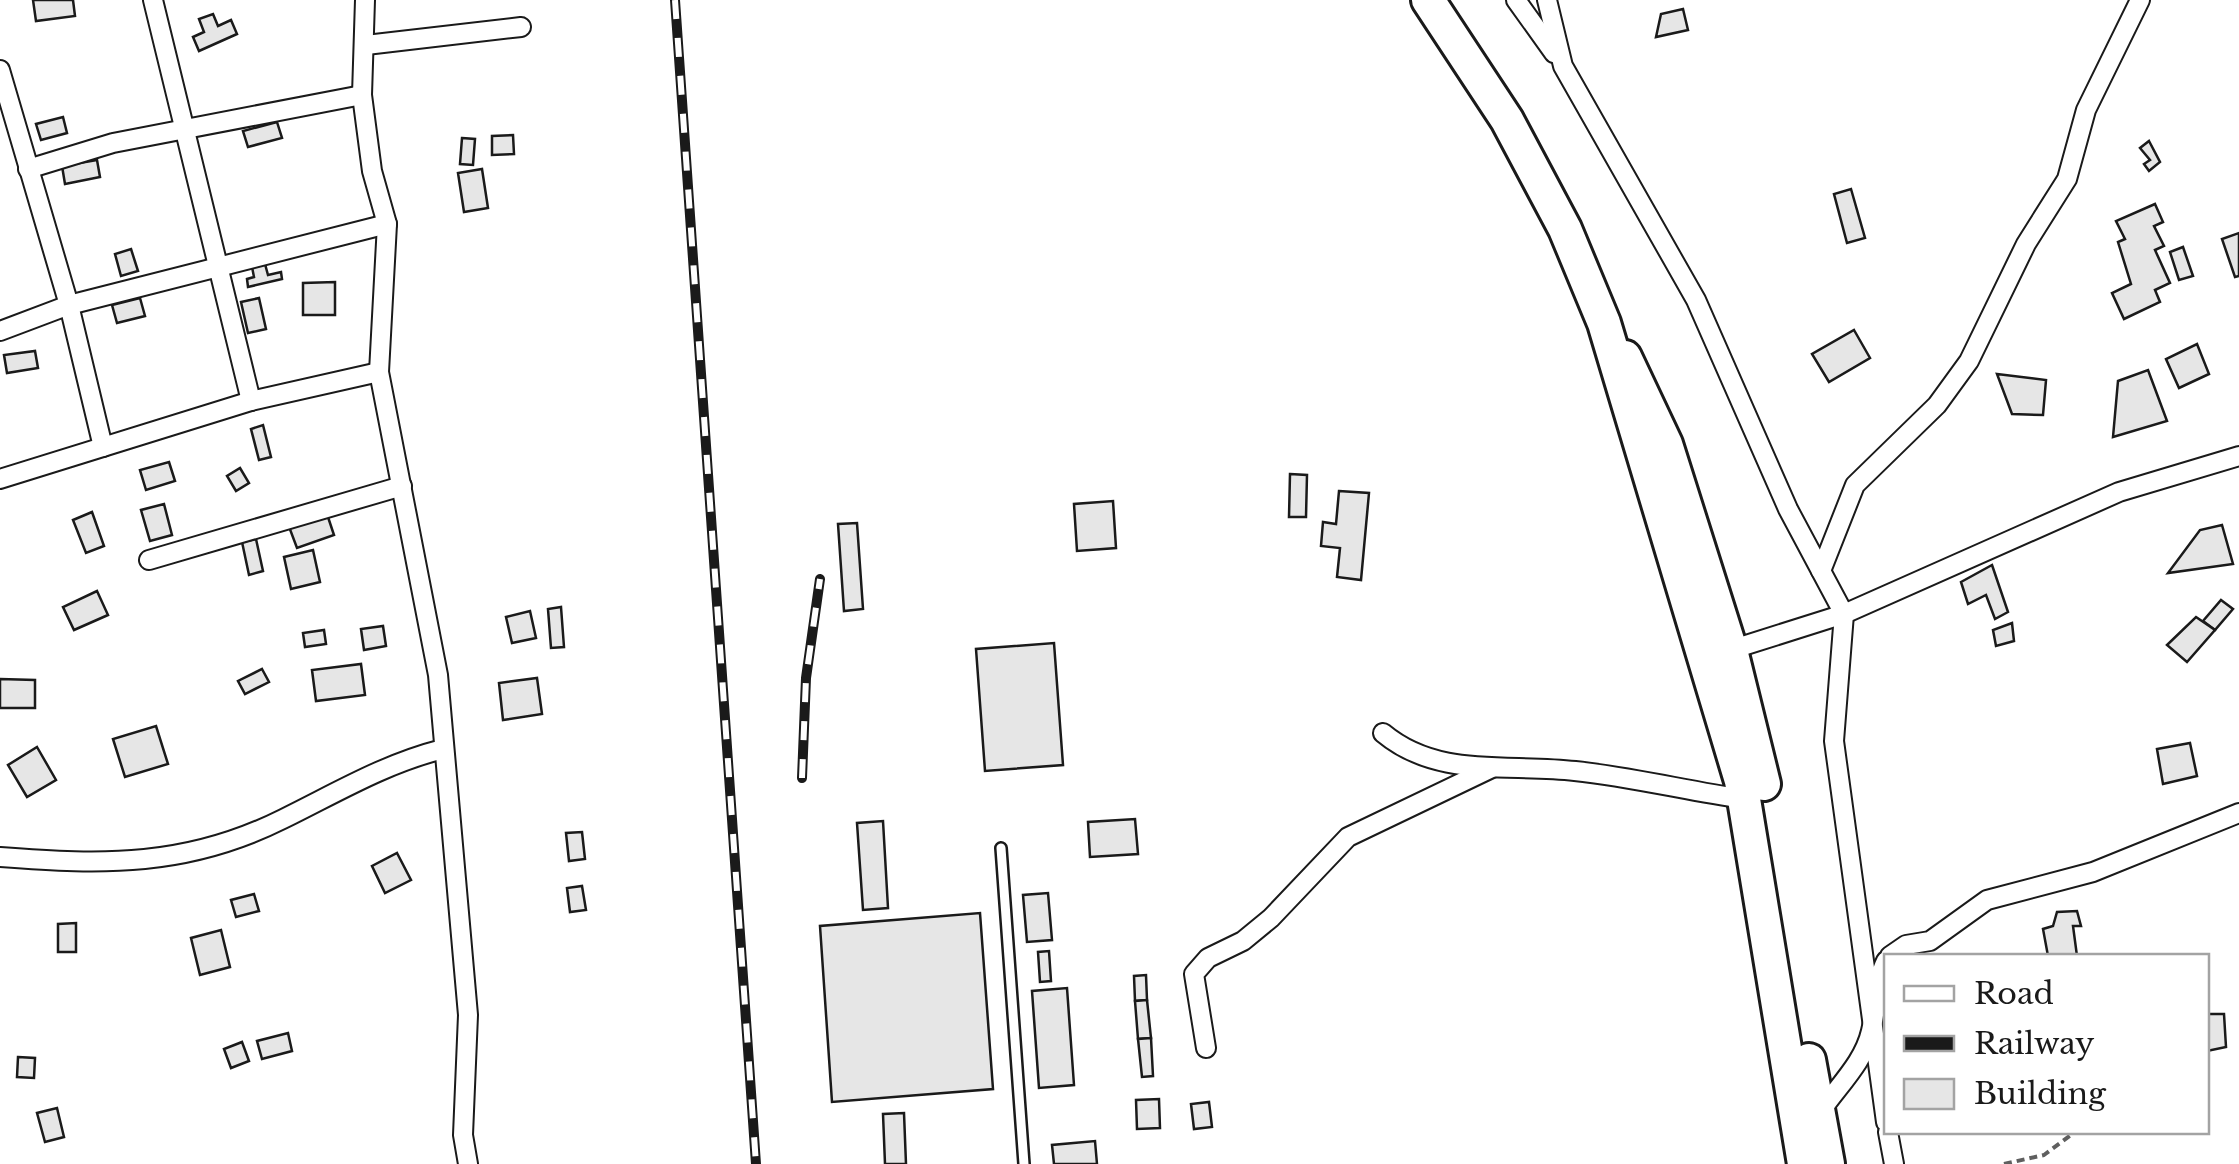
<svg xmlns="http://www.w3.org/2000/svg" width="2239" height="1164" font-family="'Libre Baskerville',serif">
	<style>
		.building { fill: #e6e6e6; stroke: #1a1a1a; stroke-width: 2.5 }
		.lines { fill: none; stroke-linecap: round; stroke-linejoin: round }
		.lane-casing { stroke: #1a1a1a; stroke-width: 14 }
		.street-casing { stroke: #1a1a1a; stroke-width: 22 }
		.highway-casing { stroke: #1a1a1a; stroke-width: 38 }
		.path { stroke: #5f5f5f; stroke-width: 4; stroke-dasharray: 8 5; stroke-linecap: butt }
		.lane { stroke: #fff; stroke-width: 9 }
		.street { stroke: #fff; stroke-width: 18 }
		.highway { stroke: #fff; stroke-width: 32 }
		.rail-casing { stroke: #1a1a1a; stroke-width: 10 }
		.rail { stroke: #fff; stroke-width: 6; stroke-dasharray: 19; stroke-linecap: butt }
	</style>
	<rect width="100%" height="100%" fill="#fff"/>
	<g class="building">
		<polygon points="33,0 73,0 75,16 36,21"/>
		<polygon points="1683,9 1688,30 1656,37 1661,14"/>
		<polygon points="213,14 218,26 231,20 237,34 199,51 193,37 204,32 199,19"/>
		<polygon points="63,117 67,133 41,140 36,124"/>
		<polygon points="277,122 282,138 248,147 243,131"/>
		<polygon points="513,135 514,154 492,155 492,136"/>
		<polygon points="462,138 475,139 473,165 460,164"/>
		<polygon points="2149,141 2160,162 2149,171 2144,164 2150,160 2140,148"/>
		<polygon points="97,160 100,177 65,184 62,166"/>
		<polygon points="482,169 488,208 464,212 458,173"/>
		<polygon points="1851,189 1865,238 1847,243 1834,194"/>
		<polygon points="2155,204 2163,222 2154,226 2164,246 2155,250 2170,283 2155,290 2160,302 2124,319 2112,293 2131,284 2118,242 2125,239 2116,221"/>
		<polygon points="2239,233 2239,276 2235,277 2222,239"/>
		<polygon points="2183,247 2193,276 2179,280 2170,252"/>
		<polygon points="131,249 138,271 121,276 115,254"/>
		<polygon points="265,264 268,275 281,272 282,279 248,287 247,279 254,277 252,267"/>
		<polygon points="335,282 335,315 303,315 303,283"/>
		<polygon points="140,298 145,316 117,323 112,305"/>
		<polygon points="259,298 266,329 248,333 241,302"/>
		<polygon points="1854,330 1870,358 1829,382 1812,354"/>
		<polygon points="2197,344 2209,374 2179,388 2166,359"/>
		<polygon points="35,351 38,368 7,373 4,355"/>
		<polygon points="2148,370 2167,421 2113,437 2118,381"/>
		<polygon points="1997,374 2046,380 2043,415 2012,414"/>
		<polygon points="263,425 271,457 259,460 251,429"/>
		<polygon points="169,462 175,481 146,490 140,470"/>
		<polygon points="240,468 249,483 236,491 227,476"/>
		<polygon points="1290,474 1307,475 1306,517 1289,517"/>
		<polygon points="1339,491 1369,493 1361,580 1337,577 1340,548 1321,546 1323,522 1336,524"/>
		<polygon points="1113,501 1116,548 1077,551 1074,504"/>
		<polygon points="164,504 172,535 150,541 141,510"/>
		<polygon points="326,511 334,535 297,548 288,524"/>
		<polygon points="92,512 104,546 86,553 73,520"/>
		<polygon points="857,523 863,609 844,611 838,524"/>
		<polygon points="2222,525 2233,564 2168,573 2200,530"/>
		<polygon points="256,539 263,571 249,575 242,542"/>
		<polygon points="313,550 320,582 291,589 284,557"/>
		<polygon points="1992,565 2008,612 1995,619 1986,595 1968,604 1961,582"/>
		<polygon points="97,591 108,615 74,630 63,607"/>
		<polygon points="2221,600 2233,609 2215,630 2203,621"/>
		<polygon points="561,607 564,647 551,648 548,609"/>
		<polygon points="530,611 536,638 512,643 506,617"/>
		<polygon points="2196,617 2215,630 2187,662 2167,645"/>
		<polygon points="2012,623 2014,641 1996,646 1993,630"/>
		<polygon points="383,626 386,646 364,650 361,629"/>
		<polygon points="324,630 326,644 305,647 303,633"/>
		<polygon points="1054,643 1063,765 985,771 976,649"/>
		<polygon points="361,664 365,695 316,701 312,670"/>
		<polygon points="262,669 269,682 245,694 238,681"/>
		<polygon points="537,678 542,714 503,720 499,683"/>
		<polygon points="0,679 35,680 35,708 0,708"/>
		<polygon points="156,726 168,764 125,777 113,739"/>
		<polygon points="2190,743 2197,776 2163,784 2157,749"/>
		<polygon points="37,747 56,780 27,797 8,765"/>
		<polygon points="1135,819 1138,854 1090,857 1088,822"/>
		<polygon points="883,821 888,908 863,910 857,823"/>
		<polygon points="582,832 585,859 569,861 566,833"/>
		<polygon points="397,853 411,880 385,893 372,866"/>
		<polygon points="582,886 586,910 570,912 567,888"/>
		<polygon points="1048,893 1052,940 1027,942 1023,895"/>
		<polygon points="254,894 259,911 236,917 231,900"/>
		<polygon points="2077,911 2081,926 2073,926 2077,956 2048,956 2043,929 2053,926 2057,912"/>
		<polygon points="980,913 993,1089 832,1102 820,926"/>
		<polygon points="76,923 76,952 58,952 58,924"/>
		<polygon points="221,930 230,967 200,975 191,938"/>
		<polygon points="1049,951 1051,981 1040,982 1038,952"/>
		<polygon points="1146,975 1147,1000 1135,1001 1134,976"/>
		<polygon points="1067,988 1074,1085 1039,1088 1032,991"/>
		<polygon points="1147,1000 1151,1038 1138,1039 1135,1001"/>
		<polygon points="2206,1014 2224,1014 2226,1047 2207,1051"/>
		<polygon points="288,1033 292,1051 262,1059 257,1041"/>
		<polygon points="1151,1038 1153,1076 1142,1077 1138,1039"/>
		<polygon points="242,1042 249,1061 231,1068 224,1049"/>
		<polygon points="18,1057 35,1058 34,1078 17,1077"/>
		<polygon points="1159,1099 1160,1128 1137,1129 1136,1100"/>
		<polygon points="1209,1102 1212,1127 1194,1129 1191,1104"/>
		<polygon points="57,1108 64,1137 45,1142 37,1113"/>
		<polygon points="904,1113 906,1164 885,1164 883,1114"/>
		<polygon points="1095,1141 1097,1164 1054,1164 1052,1145"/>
	</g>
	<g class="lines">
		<g class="lane-casing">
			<polyline id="lane" points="1001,848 1024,1164"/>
		</g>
		<g class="street-casing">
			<g id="street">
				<polyline points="153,0 251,401"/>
				<polyline points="365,0 362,95 372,171 387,224 379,372 438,675 468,1015 463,1135 468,1164"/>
				<polyline points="1516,0 1554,53"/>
				<polyline points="1547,0 1563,66 1696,300 1788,509 1844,614 1834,741 1886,1122"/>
				<polyline points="366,45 521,27"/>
				<polyline points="0,70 69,305 103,447"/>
				<polyline points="28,169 113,143 362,95"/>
				<polyline points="0,331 69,305 387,224"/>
				<polyline points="0,479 251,401 379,372"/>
				<polyline points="149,560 402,486"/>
				<polyline points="1821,571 1855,485 1937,405 1969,361 2026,244 2067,179 2086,110 2140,0"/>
				<polyline points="1727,651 1844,614 2119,492 2239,456"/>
				<path d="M1383,733C1438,779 1508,763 1575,771C1632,777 1688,791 1744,799"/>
				<path d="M0,857C104,865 187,867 283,819C338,792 384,764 443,749"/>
				<polyline points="1890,956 1906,945 1930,941 1987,900 2093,872 2239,813"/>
				<polyline points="1206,1048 1194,974 1208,958 1243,941 1271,918 1348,837 1492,768"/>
				<path d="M1821,1111C1839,1085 1864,1062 1871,1031C1877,1007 1875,983 1886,961"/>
				<polyline points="1888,1132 1894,1164"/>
			</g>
		</g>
		<g class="highway-casing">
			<g id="highway">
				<polyline points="1428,0 1507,120 1565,229 1604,323 1741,781 1804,1164"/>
				<polyline points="1625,357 1666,444 1731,650 1764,784"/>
				<polyline points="1809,1060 1828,1164"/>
			</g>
		</g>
		<polyline class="path" points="2004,1164 2044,1155 2075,1132"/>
		<use href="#lane" class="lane"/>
		<use href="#street" class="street"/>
		<use href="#highway" class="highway"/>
		<g class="rail-casing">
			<g id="rail">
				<polyline points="675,0 756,1164"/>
				<polyline points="802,778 806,678 820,579"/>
			</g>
		</g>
		<use href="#rail" class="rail"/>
	</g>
	<rect x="1884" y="954" width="325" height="180" fill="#ffffff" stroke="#a3a3a3" stroke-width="2.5"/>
	<rect x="1904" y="986" width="50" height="15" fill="#ffffff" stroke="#a3a3a3" stroke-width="2.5"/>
	<text x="1974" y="1004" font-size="30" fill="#1a1a1a">Road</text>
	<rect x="1904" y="1036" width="50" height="15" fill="#1a1a1a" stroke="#a3a3a3" stroke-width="2.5"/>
	<text x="1974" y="1054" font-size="30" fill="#1a1a1a">Railway</text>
	<rect x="1904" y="1079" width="50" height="30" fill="#e6e6e6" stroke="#a3a3a3" stroke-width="2.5"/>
	<text x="1974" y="1104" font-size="30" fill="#1a1a1a">Building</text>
</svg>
